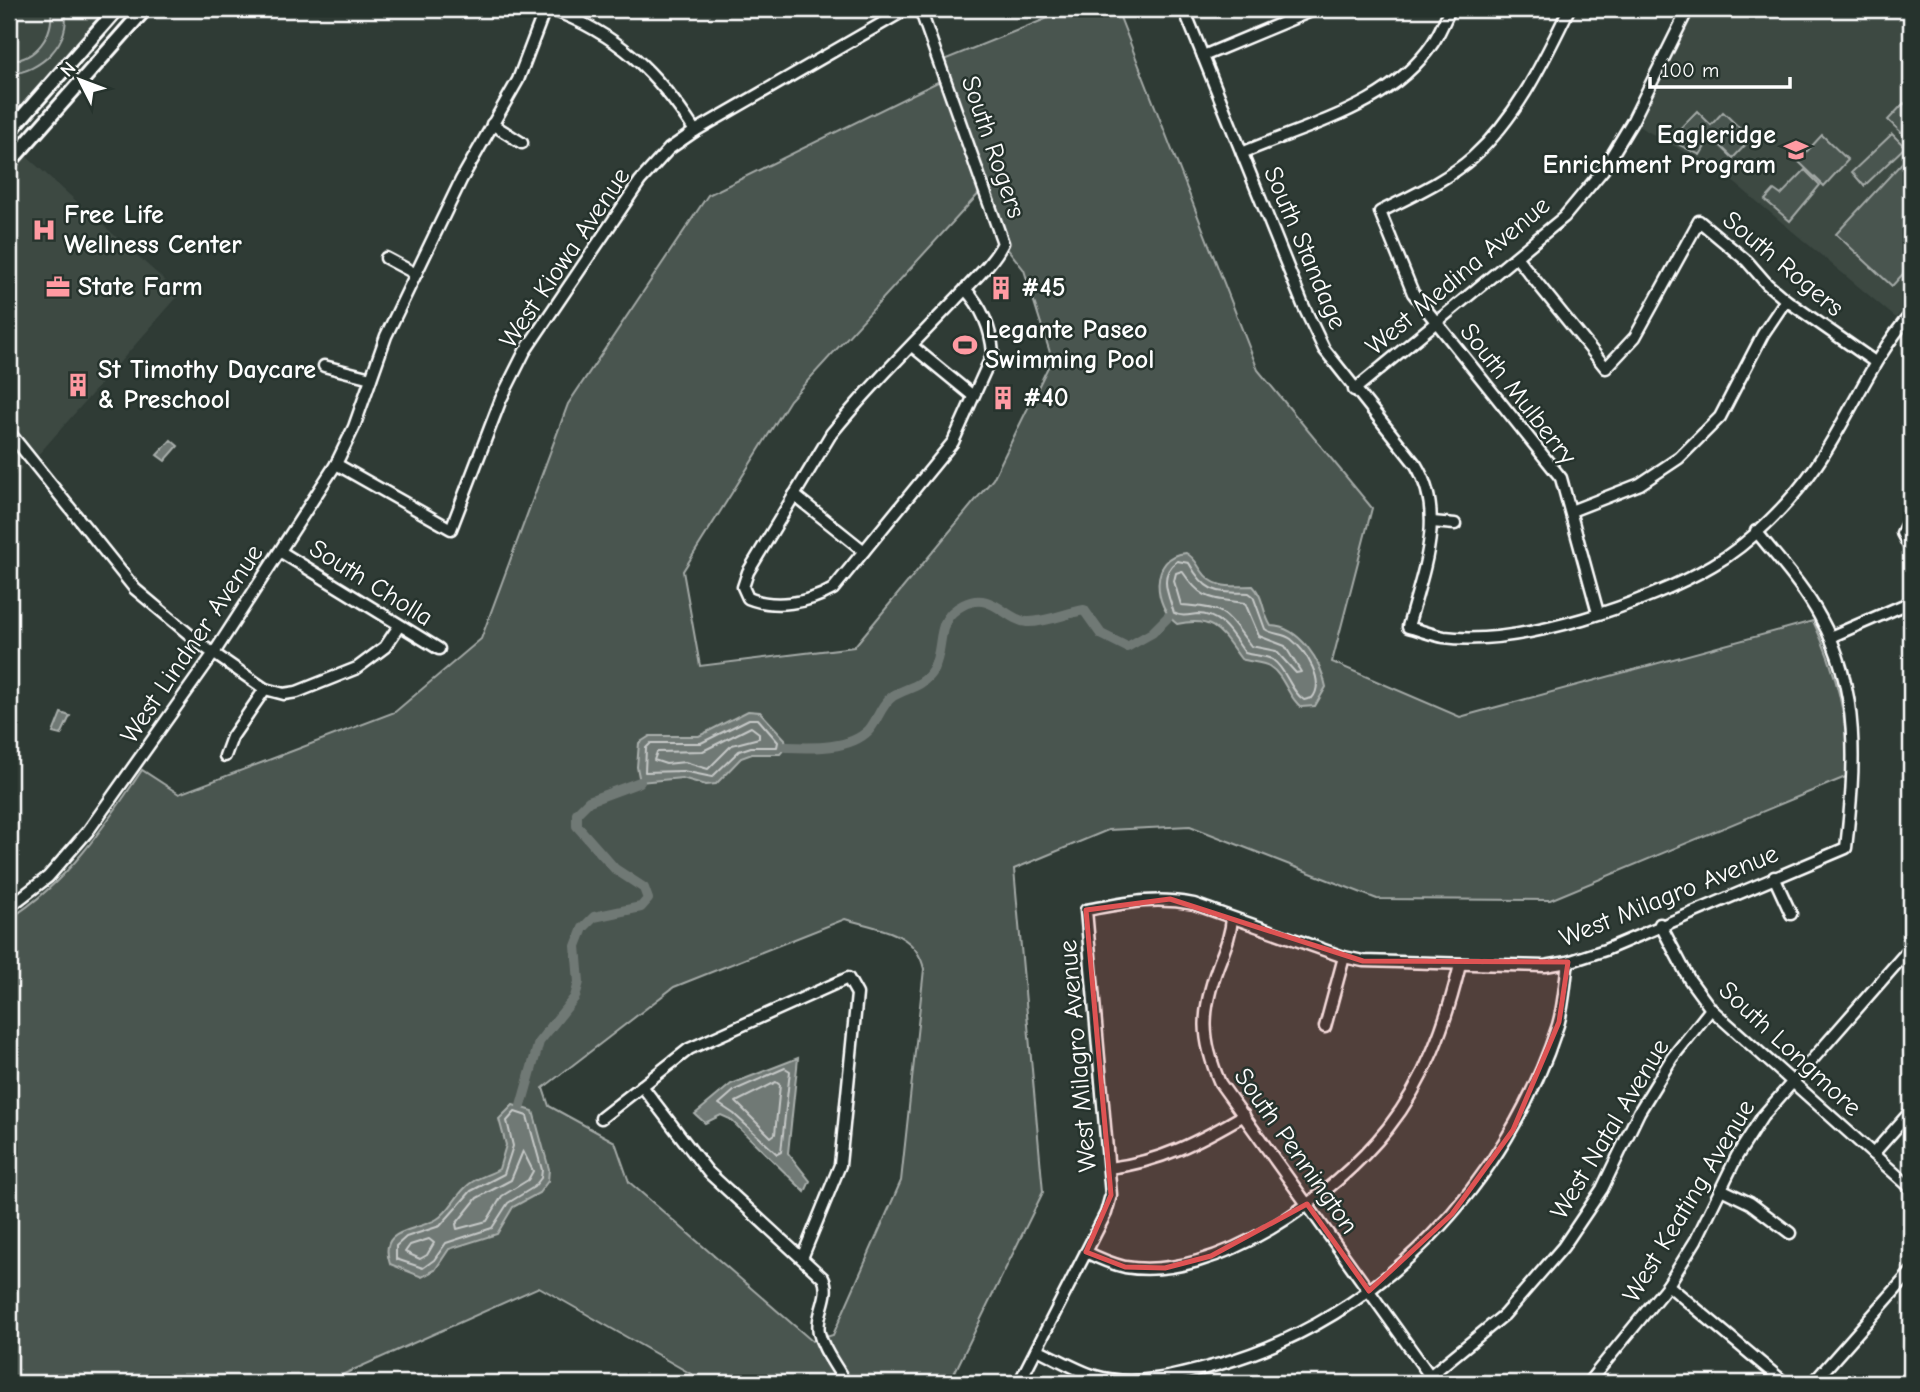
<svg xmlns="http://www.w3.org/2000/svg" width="1920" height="1392" font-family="'Comic Neue',sans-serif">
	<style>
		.built { fill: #3c4842 }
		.green { fill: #4a544f; stroke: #a4aaa7; stroke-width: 2; fill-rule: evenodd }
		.water { fill: #707975; stroke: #a9afac; stroke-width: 2 }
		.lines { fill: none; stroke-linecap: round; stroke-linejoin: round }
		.shore { stroke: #c6c9c8; stroke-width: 2 }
		.canal { stroke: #707975; stroke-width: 10 }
		.minor-casing { stroke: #fff; stroke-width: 15 }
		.major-casing { stroke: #fff; stroke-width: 18 }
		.minor { stroke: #26332d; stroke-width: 10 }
		.major { stroke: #26332d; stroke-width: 12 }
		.marked { fill: #de5353; fill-opacity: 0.2; stroke: #de5353; stroke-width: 5; stroke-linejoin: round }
		.labels { text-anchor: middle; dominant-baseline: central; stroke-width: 5; stroke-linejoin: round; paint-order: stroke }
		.poi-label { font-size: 26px; font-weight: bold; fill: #fff; stroke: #26332d; text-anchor: start }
		.street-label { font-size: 26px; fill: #fff; stroke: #26332d }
	</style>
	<rect width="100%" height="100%" fill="#2f3b35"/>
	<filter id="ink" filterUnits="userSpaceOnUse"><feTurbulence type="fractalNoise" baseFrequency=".0143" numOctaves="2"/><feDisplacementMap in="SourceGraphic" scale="14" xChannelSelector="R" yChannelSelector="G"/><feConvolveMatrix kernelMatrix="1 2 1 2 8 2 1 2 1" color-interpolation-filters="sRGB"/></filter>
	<g filter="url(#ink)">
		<g class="built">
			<polygon points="9,9 107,9 9,120"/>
			<polygon points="1696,9 1890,9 1911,31 1911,299 1896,318 1724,174 1638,126"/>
			<polygon points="26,156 180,294 38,455 9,421 9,175"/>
			<polygon points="9,452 22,468 9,482"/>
		</g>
		<g class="green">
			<path d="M51,9H65C71,43 41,72 9,74V61C36,60 54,35 51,9Z"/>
			<path d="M1118,12L1258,370L1372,508L1332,662L1460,717L1813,621C1837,671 1849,721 1848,776L1550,900L1377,899L1190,826L1108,830L1014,869L1043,1192L951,1380L943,1383H707L539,1287L324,1383H9V919C67,883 105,826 142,770L179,794L395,712L481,639L568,404L708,195L946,78L941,61L1048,18ZM984,188L1003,243L1024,270L1052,359L993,479L854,647L700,666L683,571L790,400ZM845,919C878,929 916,931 924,969L901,1181L833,1335L812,1341L629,1182L615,1142L549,1106L543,1088L674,987Z"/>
			<polygon points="1904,103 1911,110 1911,142 1888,120"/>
			<polygon points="1697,111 1711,125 1723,112 1751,139 1733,158 1705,131 1703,134 1709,140 1700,155 1669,140"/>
			<polygon points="1892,134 1905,147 1864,186 1852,172"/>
			<polygon points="1822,135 1848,160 1824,186 1798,161"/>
			<polygon points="1911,153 1911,265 1892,286 1836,234"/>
			<polygon points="1805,170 1820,185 1790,221 1765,200 1774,190 1781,195"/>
		</g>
		<g class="water">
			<polygon points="171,440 178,446 165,461 157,455"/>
			<path d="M1186,553C1195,558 1196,563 1201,570C1214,590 1232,586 1253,586C1264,597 1262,612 1271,626C1300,627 1321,661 1326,687L1315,706L1301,707C1287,696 1285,676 1269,666C1262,662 1250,662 1241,659C1221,632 1215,616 1177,624C1153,606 1149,556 1186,553Z"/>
			<polygon points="748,711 760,712 785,739 786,747 780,754 752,754 741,758 716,784 706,785 682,778 640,782 637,767 639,743 650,736 699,736"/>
			<polygon points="61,713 70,716 61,735 53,733"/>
			<polygon points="798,1058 788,1153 810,1181 805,1192 730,1119 721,1115 705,1123 695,1114 731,1084"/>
			<path d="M513,1105L533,1111L549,1169L548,1181L539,1193L513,1207L497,1234L449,1249L435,1270L422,1277L390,1264C377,1227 416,1232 437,1219C449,1212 455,1197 466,1187C475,1177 488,1176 499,1169L506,1145L499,1119Z"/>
		</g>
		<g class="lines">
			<g class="shore">
				<path d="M1177,561L1189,563C1206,594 1216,592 1249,593L1253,596L1265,629C1273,635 1283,633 1291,639C1306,651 1326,682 1312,698L1304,700C1290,691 1287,670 1273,660C1265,655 1254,656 1245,653C1232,635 1222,614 1197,614C1189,615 1181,617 1174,613C1168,594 1158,575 1177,561Z"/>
				<path d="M1182,571C1203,602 1211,598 1245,603L1259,636L1285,646L1301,672L1296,673L1276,651L1251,646C1224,611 1227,608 1181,605L1174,581L1176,573Z"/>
				<polygon points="749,719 758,719 778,742 777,747 751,747 739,751 712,777 683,771 645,772 646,748 651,743 701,743"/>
				<polygon points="751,727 759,733 759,738 732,745 708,769 685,762 666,764 654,760 657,752 703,751"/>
				<polygon points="785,1068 790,1071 781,1152 777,1154 734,1114 719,1104 735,1090"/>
				<polygon points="776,1082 780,1085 775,1134 771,1137 736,1102"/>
				<polygon points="515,1112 527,1116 542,1170 541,1178 534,1187 508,1203 492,1228 446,1243 434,1260 423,1268 396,1259 396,1246 406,1237 440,1226 471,1191 504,1174 513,1146 507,1121"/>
				<polygon points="523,1151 533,1171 528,1180 502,1196 487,1221 457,1229 456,1224 477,1198 511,1180"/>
				<polygon points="429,1239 434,1243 427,1255 420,1259 405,1252 410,1245"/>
			</g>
			<g class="canal">
				<path d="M786,747C811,748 850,750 869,730C878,720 881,704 893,696C908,687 923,687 933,670C946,646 933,620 963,605C992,590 1005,620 1027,622C1045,623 1066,613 1084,610L1101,634L1127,647L1152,633L1168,617"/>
				<polyline points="521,1106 539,1042 575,997 579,982 576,946 583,928 594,917 641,907 648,899 644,888 615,869 577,826 577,813 589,801 640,782"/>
			</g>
			<g class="minor-casing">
				<g id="minor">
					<path d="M550,9C618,34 657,72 695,131"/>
					<path d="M920,9L1003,243C992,265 971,282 955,300C913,344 869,387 831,434L748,572L743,587L748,598C775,609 808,603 833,589L953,442L993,353C991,329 981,306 965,289"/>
					<path d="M1184,9L1303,305L1324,349L1416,465C1447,516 1422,573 1408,627C1420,630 1432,635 1444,637C1519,647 1649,603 1713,565C1750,544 1791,502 1816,466C1850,417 1871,359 1911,314"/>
					<path d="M1569,9C1543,62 1518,116 1473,157C1446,181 1411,196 1380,212L1413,293L1561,478L1598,613"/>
					<polyline points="1907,9 1911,13"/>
					<polyline points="1203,56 1316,9"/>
					<polyline points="492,124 522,143"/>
					<path d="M1242,153C1309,124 1390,107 1433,43C1440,32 1445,20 1450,9"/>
					<polyline points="386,258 416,274"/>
					<polyline points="1517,258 1606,368 1635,337 1699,221 1747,261 1767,284 1786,300 1875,362"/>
					<polyline points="912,346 973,396"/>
					<polyline points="324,366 371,378"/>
					<polyline points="1354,390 1564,217 1603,170 1632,122 1688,9"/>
					<polyline points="9,432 135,589 203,646 265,689 284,694 297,692 357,668 385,647 399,626"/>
					<polyline points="336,464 451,529 501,399 525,351 640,181 669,149 695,131 907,9"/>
					<polyline points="794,495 864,551"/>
					<polyline points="1571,511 1640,484 1679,458 1720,417 1763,334 1786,300"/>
					<polyline points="1911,515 1902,533 1911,550"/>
					<polyline points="1432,522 1455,524"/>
					<polyline points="281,552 439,649"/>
					<polyline points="1830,637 1911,602"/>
					<polyline points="225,756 232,737 265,689"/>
					<polyline points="1774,877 1791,914"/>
					<polyline points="9,907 48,877 88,831 214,653 336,464 354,427 386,336 461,180 518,80 545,9"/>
					<path d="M1232,918C1231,935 1224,950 1218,966C1201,1012 1201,1039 1220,1083L1435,1383"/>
					<polyline points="1660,924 1689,979 1711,1009 1911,1188"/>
					<polyline points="1325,1027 1344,957"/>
					<polyline points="601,1118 642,1086"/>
					<polyline points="1873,1154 1911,1111"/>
					<path d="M1109,1168C1160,1162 1200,1141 1244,1115"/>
					<polyline points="1721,1189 1750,1203 1790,1233"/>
					<path d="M1086,1252C1098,1258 1112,1264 1125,1267C1217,1282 1334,1196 1388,1128C1426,1080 1446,1023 1460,965"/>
					<path d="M802,1258L840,1165L857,994L848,978L689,1049L642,1086L708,1172L823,1278C832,1295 815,1314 819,1333C823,1351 837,1366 845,1383"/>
					<polyline points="1668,1285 1785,1383"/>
					<path d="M1037,1349C1056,1358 1076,1370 1095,1376C1136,1388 1181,1375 1220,1364C1382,1318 1507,1183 1558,1025C1564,1005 1565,982 1568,962"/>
					<path d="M1019,1383L1106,1213L1111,1195L1086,910C1125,903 1154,896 1194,904L1344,957L1363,961L1545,966L1568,962L1605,950L1846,848C1855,768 1861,690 1820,617C1803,585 1778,559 1756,531"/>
					<polyline points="1421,1383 1504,1315 1563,1247 1602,1189 1639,1112 1672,1058 1711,1009"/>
					<polyline points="1588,1383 1668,1285 1696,1240 1737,1156 1762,1117 1911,947"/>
					<polyline points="1813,1383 1911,1272"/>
				</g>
			</g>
			<g class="major-casing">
				<g id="major">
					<polyline points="9,132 117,9"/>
					<polyline points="9,163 145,9"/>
				</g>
			</g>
			<use href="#minor" class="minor"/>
			<use href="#major" class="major"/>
		</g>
	</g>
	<path class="marked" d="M1170,899L1363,961L1568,962L1559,1022L1513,1130L1452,1214L1369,1291L1307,1204L1211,1256L1165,1268L1125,1267L1086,1252L1111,1195L1086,910Z"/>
	<defs>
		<g id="school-bare" transform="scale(1.89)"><path d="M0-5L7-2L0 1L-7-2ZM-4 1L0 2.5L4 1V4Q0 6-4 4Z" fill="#ff9aa2" stroke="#26332d" stroke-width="2.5" paint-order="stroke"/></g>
		<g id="hospital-bare" transform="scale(1.89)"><path d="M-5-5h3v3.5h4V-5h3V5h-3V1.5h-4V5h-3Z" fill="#ff9aa2" stroke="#26332d" stroke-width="2.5" paint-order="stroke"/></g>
		<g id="office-bare" transform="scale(1.89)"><path d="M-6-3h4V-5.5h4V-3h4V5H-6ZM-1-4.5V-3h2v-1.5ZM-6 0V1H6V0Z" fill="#ff9aa2" stroke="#26332d" stroke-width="2.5" paint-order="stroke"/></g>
		<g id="building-bare" transform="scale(1.89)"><path d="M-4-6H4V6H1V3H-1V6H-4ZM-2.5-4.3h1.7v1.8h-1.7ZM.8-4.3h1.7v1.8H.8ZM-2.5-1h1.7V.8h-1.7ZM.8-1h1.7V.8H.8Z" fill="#ff9aa2" stroke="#26332d" stroke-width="2.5" paint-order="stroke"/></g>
		<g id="stadium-bare" transform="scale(1.89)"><path d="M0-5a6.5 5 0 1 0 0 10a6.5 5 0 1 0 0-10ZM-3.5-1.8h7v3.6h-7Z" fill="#ff9aa2" stroke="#26332d" stroke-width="2.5" paint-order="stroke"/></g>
	</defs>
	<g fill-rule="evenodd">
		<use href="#school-bare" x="1796" y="150"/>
		<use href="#hospital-bare" x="44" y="230"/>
		<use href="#office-bare" x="58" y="287"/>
		<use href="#building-bare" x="1001" y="288"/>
		<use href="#stadium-bare" x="965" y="345"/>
		<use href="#building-bare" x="78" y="385"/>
		<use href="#building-bare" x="1003" y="398"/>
	</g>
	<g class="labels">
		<g class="poi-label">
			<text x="1776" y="135" text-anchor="end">Eagleridge<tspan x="1776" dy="30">Enrichment Program</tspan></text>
			<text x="64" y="215">Free Life<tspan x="64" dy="30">Wellness Center</tspan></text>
			<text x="78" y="287">State Farm</text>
			<text x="1021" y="288">#45</text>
			<text x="985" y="330">Legante Paseo<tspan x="985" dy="30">Swimming Pool</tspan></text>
			<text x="98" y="370">St Timothy Daycare<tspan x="98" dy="30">&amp; Preschool</tspan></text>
			<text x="1023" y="398">#40</text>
		</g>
		<g class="street-label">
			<text transform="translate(993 147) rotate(71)">South Rogers</text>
			<text transform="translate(1305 248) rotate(67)">South Standage</text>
			<text transform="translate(565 258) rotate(-56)">West Kiowa Avenue</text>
			<text transform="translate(1783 264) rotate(40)">South Rogers</text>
			<text transform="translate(1458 276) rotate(-40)">West Medina Avenue</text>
			<text transform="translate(1518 394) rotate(52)">South Mulberry</text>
			<text transform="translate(371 583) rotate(32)">South Cholla</text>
			<text transform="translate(192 644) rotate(-56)">West Lindner Avenue</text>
			<text transform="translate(1669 896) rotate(-22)">West Milagro Avenue</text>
			<text transform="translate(1790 1049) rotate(43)">South Longmore</text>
			<text transform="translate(1078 1056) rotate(-95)">West Milagro Avenue</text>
			<text transform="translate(1610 1129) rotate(-59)">West Natal Avenue</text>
			<text transform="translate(1296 1151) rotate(55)">South Pennington</text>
			<text transform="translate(1689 1201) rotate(-59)">West Keating Avenue</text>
		</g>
	</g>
	<rect width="1920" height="1392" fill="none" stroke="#26332d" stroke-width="35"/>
	<rect x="18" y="18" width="1885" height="1357" fill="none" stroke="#fff" stroke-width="2.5" filter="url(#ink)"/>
	<g transform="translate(80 80) rotate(312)" stroke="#26332d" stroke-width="5" paint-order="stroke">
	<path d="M0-5L12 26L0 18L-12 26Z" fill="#ffffff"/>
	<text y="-10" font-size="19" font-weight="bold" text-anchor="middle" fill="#ffffff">N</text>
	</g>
	<path d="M1650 77v10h140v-10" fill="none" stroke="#ffffff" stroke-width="3.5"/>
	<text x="1661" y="77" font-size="21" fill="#ffffff" stroke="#26332d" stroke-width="5" paint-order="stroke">100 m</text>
</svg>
